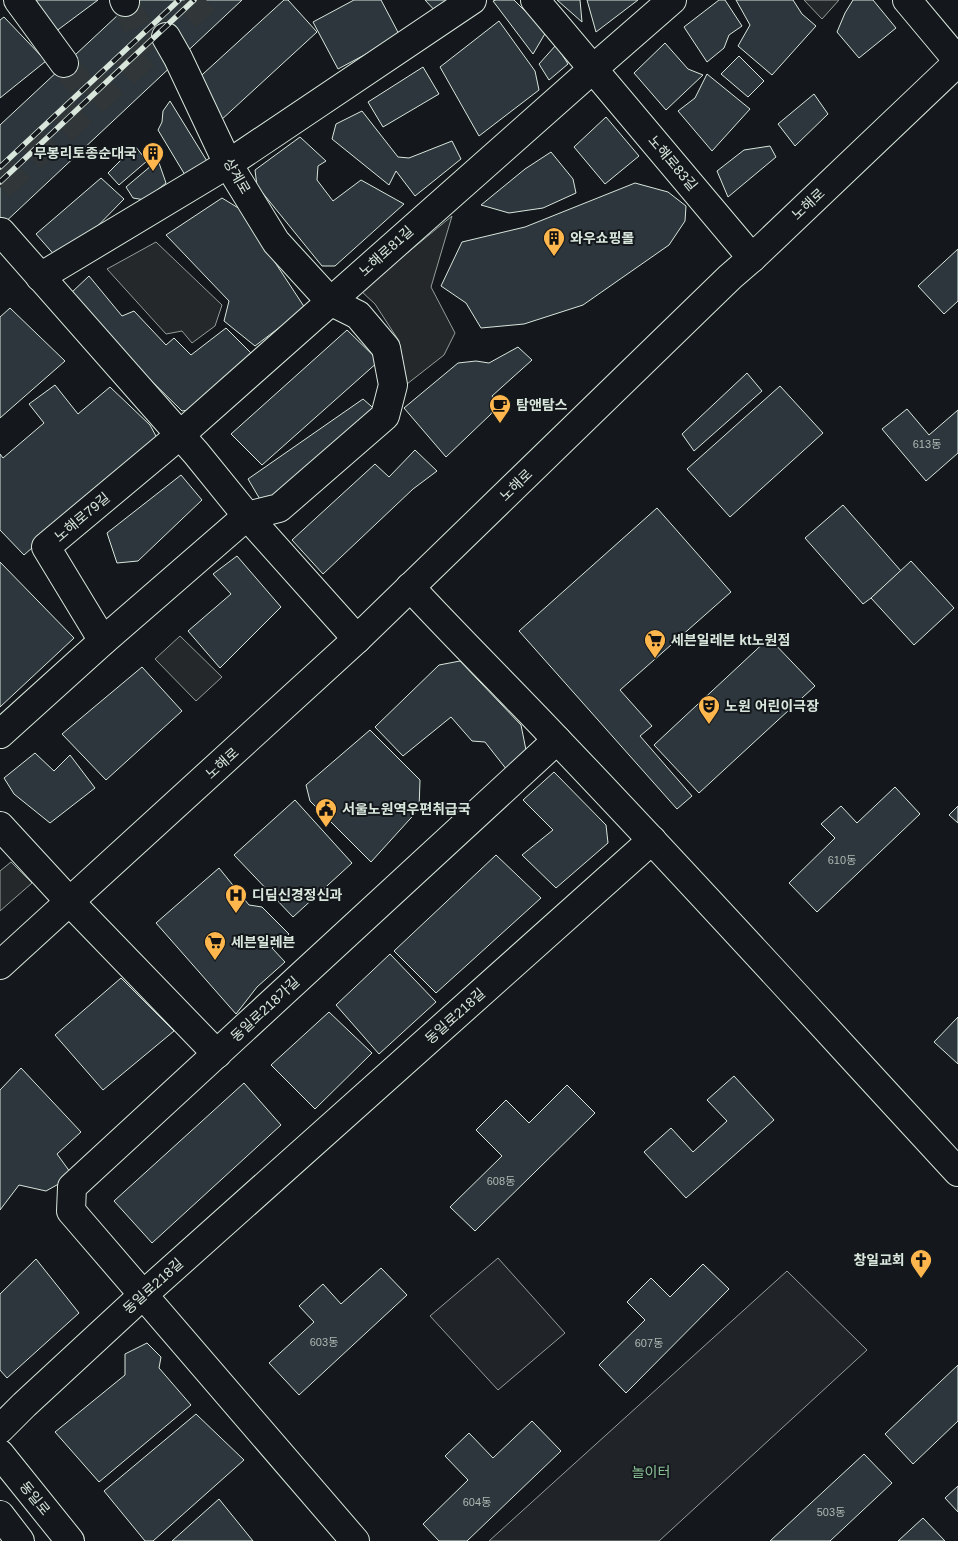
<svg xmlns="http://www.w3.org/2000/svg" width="958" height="1541" font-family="Arial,'Noto Sans KR',sans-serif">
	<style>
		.green { fill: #202428; stroke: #939e99 }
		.parking { fill: #24282b; stroke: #939e99 }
		.building { fill: #2c363c; stroke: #d8e6dc }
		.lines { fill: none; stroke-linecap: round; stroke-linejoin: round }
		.minor-tunnel { stroke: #313739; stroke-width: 28; stroke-dasharray: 28 14; stroke-linecap: butt }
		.major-tunnel { stroke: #313739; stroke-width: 28; stroke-dasharray: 28 14; stroke-linecap: butt }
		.minor-casing { stroke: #d8e6dc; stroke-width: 30 }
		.major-casing { stroke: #d8e6dc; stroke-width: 30 }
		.minor { stroke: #14181c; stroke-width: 28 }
		.major { stroke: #14181c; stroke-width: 28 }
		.rail-casing { stroke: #d8e6dc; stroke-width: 5.5 }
		.rail { stroke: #14181c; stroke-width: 4; stroke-dasharray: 11; stroke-linecap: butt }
		.labels { text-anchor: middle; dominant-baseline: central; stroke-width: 4; stroke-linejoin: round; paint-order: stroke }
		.number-label { font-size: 11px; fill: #adbab4 }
		.poi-label { font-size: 14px; font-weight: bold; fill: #d8e6dc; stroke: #14181c; text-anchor: start }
		.street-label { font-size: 14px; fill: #d8e6dc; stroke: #14181c }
		.park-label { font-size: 14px; fill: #8ac095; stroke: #14181c }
	</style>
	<rect width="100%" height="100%" fill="#14181c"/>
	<g class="green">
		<polygon points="498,1258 565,1333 498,1390 430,1316"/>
		<polygon points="787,1271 867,1350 659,1541 489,1541"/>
	</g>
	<g class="parking">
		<polygon points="804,0 839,0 822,19"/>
		<polygon points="452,216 431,287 455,333 444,355 407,384 399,341 375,304 361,291"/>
		<polygon points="156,242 222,305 215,326 192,343 182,331 166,334 107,269"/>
		<polygon points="180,636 222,677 196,701 155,659"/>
		<polygon points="11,862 32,883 0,911 0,871"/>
	</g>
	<g class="building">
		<polygon points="36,0 98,0 55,32"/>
		<polygon points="134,0 242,0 0,227 0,125"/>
		<polygon points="284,0 288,0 317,32 220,121 192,84"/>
		<polygon points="354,0 381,0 400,36 338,69 313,22"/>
		<polygon points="425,0 455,0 438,14"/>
		<polygon points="496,0 514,0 546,32 533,54 493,1"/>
		<polygon points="557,0 580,0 582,22"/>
		<polygon points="587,0 638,0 596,32"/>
		<polygon points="719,0 725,0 742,26 729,35 724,48 707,62 684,27"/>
		<polygon points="736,0 793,0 802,14 816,26 772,75 738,46 750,25"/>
		<polygon points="853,0 873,0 896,28 859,58 837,32 845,13"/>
		<polygon points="4,17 46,61 0,98 0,20"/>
		<polygon points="499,21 535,71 539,90 479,136 440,67"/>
		<polygon points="665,43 688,69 703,75 666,110 634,73"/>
		<polygon points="556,45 568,64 549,80 539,64"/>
		<polygon points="739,56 764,81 748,97 721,74"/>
		<polygon points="423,67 439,94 383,127 368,102"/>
		<polygon points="707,74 750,109 712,151 678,111 695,98"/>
		<polygon points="814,94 828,114 795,146 778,124"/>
		<polygon points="170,101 210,166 188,180 158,130 162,122 163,111"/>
		<polygon points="362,111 398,157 409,158 452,141 461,159 415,196 396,171 389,185 332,139 336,124"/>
		<polygon points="606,117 639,156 605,184 574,147"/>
		<polygon points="300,137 326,161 318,166 317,180 333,201 361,180 404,204 335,266 322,266 257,186 255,170"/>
		<polygon points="135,146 147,161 119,185 108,173"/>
		<polygon points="770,146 776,157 728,197 717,171 744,150"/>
		<polygon points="551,152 573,179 576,193 543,208 509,213 481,205 525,169"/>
		<polygon points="158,160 166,183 145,200 133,198 126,187"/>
		<polygon points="101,178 124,199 81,243 57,258 36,234"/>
		<polygon points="635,183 668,192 686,206 685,221 669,245 583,305 524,324 481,328 466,303 441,286 462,242 525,227"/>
		<polygon points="222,198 240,209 305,308 255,346 224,321 229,301 166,235"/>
		<polygon points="958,249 958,301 944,314 918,286"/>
		<polygon points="89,276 122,316 134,311 166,345 174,338 191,355 226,328 254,356 202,408 182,411 113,343 71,293"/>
		<polygon points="10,308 65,361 0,418 0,317"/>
		<polygon points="347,330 379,361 262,465 231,434"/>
		<polygon points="518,347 532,360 492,396 496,402 491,414 446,457 404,408 458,363 476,361 489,363"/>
		<polygon points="747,373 762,391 694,451 682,434"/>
		<polygon points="55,385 78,414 110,387 150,425 157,438 24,555 0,530 0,454 3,458 44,423 29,404"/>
		<polygon points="780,386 823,433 730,517 687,469"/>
		<polygon points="363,399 379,413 281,498 261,501 248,479"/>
		<polygon points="907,409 929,435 958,410 958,453 926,481 882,429"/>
		<polygon points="415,450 437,471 413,489 323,574 292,540 375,464 389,477"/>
		<polygon points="181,475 202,500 138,561 117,563 107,533"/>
		<polygon points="843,505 901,571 871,598 863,604 805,538"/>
		<polygon points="657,508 731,592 620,690 652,726 640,736 692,796 677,809 519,631"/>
		<polygon points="237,556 281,607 220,668 188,631 231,594 213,574"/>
		<polygon points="911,561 954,608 914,645 871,598"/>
		<polygon points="0,562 74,638 0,707"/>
		<polygon points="769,638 815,686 699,793 654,745"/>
		<polygon points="460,661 521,725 526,750 507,770 485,742 472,741 451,717 403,756 375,727 439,665"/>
		<polygon points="142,667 182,711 106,780 62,734"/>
		<polygon points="370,730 420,780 419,809 371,862 310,801 306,785"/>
		<polygon points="35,753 54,771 70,755 95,788 50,823 14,794 4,778"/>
		<polygon points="554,772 606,825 608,843 556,888 522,855 553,830 523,800"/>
		<polygon points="895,787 920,814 817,912 789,883 835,838 821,824 841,806 857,823"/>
		<polygon points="295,800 352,863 293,917 234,855"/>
		<polygon points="958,806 958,823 949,815"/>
		<polygon points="496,855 541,898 436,993 394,951"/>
		<polygon points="219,868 249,905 262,907 289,934 272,948 285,962 257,987 236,1014 156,923"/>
		<polygon points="390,954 436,1002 379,1054 336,1005"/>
		<polygon points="121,978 174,1031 103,1090 55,1035"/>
		<polygon points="329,1012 372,1053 315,1109 271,1065"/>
		<polygon points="958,1017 958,1064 934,1042"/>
		<polygon points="21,1068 81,1132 57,1154 73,1176 46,1191 19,1185 0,1210 0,1090"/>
		<polygon points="734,1076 774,1120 686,1198 644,1152 671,1128 693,1152 727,1121 707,1100"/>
		<polygon points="244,1083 281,1125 152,1243 114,1201"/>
		<polygon points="567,1085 595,1113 475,1231 450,1207 502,1156 476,1130 506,1100 529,1123"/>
		<polygon points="36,1259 79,1313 7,1378 0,1370 0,1294"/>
		<polygon points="703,1264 729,1289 626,1393 599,1365 645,1320 627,1302 651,1278 670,1297"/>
		<polygon points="381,1268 407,1295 299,1395 269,1363 314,1322 299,1306 323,1284 341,1304"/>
		<polygon points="147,1343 161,1357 159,1368 191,1405 99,1482 55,1432 125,1375 125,1354"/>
		<polygon points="958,1365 958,1421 913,1464 885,1434"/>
		<polygon points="196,1414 244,1460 153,1541 145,1541 104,1491"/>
		<polygon points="532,1421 561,1451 467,1541 439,1541 423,1524 468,1480 445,1456 469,1433 493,1458"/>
		<polygon points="864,1454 892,1483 830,1541 770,1541"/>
		<polygon points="958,1486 958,1512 945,1498"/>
		<polygon points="219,1499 253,1541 172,1541"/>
		<polygon points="923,1518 945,1541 898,1541"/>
	</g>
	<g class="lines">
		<g class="minor-tunnel">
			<polyline points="125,2 149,52"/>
			<polyline points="64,63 93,102"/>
		</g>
		<polyline class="major-tunnel" points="0,187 206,0"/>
		<g class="minor-casing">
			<g id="minor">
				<polyline points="18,0 64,63"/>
				<polyline points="124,0 125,2"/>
				<polyline points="535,0 752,258"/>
				<polyline points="907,0 958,61"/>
				<polyline points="1,232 180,435 196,453 247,516 357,639"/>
				<polyline points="40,277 228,164 472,0"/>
				<path d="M410,587C459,640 509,689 558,741C694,883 825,1028 958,1172"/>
				<polyline points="103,641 46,547 180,435 594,68 672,0"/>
				<polyline points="0,734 103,641 247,516 279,508 385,416 393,385 386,348 358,315 330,301 276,242 228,164 178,58 166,37"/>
				<polyline points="0,826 70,902 217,1054"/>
				<polyline points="0,1429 24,1405 143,1295 652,840"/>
				<polyline points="355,1541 71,1211 72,1187 557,740"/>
			</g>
		</g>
		<g class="major-casing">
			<g id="major">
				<polyline points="0,965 357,639 730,277 752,258 958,62"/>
				<polyline points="0,1454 70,1541"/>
				<polyline points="0,1515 20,1541"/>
			</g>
		</g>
		<use href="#minor" class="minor"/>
		<use href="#major" class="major"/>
		<g class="rail-casing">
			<g id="rail">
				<polyline points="0,167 179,0"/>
				<polyline points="0,182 194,0"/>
			</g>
		</g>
		<use href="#rail" class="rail"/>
	</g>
	<defs>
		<g id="building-pin" transform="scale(1.125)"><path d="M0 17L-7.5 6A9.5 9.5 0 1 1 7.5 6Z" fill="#ffb74d" stroke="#14181c"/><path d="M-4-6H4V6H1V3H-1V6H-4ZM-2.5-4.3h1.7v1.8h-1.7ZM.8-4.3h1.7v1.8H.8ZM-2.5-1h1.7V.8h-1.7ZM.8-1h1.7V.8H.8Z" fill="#111"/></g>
		<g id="cafe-pin" transform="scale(1.125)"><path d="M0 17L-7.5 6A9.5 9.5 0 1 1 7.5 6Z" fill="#ffb74d" stroke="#14181c"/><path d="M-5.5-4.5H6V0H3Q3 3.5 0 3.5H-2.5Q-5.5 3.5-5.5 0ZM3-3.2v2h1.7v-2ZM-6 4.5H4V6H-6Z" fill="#111"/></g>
		<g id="supermarket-pin" transform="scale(1.125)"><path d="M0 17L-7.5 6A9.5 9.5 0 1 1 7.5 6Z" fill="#ffb74d" stroke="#14181c"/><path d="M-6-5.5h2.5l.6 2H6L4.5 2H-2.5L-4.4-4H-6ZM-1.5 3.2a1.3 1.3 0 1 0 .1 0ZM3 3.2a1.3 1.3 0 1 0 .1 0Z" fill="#111"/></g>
		<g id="theatre-pin" transform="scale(1.125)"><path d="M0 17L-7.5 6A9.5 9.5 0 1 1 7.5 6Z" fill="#ffb74d" stroke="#14181c"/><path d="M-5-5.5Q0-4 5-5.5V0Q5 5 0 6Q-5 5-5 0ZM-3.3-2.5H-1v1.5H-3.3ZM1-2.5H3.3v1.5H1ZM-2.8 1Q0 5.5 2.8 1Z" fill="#111"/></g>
		<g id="civic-pin" transform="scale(1.125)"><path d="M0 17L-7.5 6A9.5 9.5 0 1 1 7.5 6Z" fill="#ffb74d" stroke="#14181c"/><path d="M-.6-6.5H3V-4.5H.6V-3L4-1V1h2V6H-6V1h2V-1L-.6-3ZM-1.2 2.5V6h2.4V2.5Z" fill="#111"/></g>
		<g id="hospital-pin" transform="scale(1.125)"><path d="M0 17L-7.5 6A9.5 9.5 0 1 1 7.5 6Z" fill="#ffb74d" stroke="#14181c"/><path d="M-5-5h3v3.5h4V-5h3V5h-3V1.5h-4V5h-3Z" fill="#111"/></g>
		<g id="church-pin" transform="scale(1.125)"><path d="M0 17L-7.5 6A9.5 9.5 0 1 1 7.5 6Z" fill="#ffb74d" stroke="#14181c"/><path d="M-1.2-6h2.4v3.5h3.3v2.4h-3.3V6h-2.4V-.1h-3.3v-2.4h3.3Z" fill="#111"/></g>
	</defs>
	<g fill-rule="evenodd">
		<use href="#building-pin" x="153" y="153"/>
		<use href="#building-pin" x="554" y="238"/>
		<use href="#cafe-pin" x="500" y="405"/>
		<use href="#supermarket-pin" x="655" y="640"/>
		<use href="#theatre-pin" x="709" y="706"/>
		<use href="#civic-pin" x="326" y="809"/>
		<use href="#hospital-pin" x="236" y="895"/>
		<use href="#supermarket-pin" x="215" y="942"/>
		<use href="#church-pin" x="921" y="1260"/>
	</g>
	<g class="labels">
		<g class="number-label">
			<text x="927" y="444">613동</text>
			<text x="842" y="860">610동</text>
			<text x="501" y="1181">608동</text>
			<text x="324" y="1342">603동</text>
			<text x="649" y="1343">607동</text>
			<text x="477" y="1502">604동</text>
			<text x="831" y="1512">503동</text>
		</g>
		<g class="poi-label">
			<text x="137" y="153" text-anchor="end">무봉리토종순대국</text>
			<text x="570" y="238">와우쇼핑몰</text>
			<text x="516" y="405">탐앤탐스</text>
			<text x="671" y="640">세븐일레븐 kt노원점</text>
			<text x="725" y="706">노원 어린이극장</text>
			<text x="342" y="809">서울노원역우편취급국</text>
			<text x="252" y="895">디딤신경정신과</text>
			<text x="231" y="942">세븐일레븐</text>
			<text x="905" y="1260" text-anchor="end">창일교회</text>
		</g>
		<g class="street-label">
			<text transform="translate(673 163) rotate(50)">노해로83길</text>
			<text transform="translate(237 176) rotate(60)">상계로</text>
			<text transform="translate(808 204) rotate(-43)">노해로</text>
			<text transform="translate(386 251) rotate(-42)">노해로81길</text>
			<text transform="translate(516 485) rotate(-44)">노해로</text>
			<text transform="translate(82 517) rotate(-40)">노해로79길</text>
			<text transform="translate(222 763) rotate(-42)">노해로</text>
			<text transform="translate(265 1009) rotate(-43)">동일로218가길</text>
			<text transform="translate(455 1016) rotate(-42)">동일로218길</text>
			<text transform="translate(153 1286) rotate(-42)">동일로218길</text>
			<text transform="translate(35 1498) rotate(51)">동일로</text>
		</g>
		<g class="park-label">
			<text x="651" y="1472">놀이터</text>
		</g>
	</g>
</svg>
